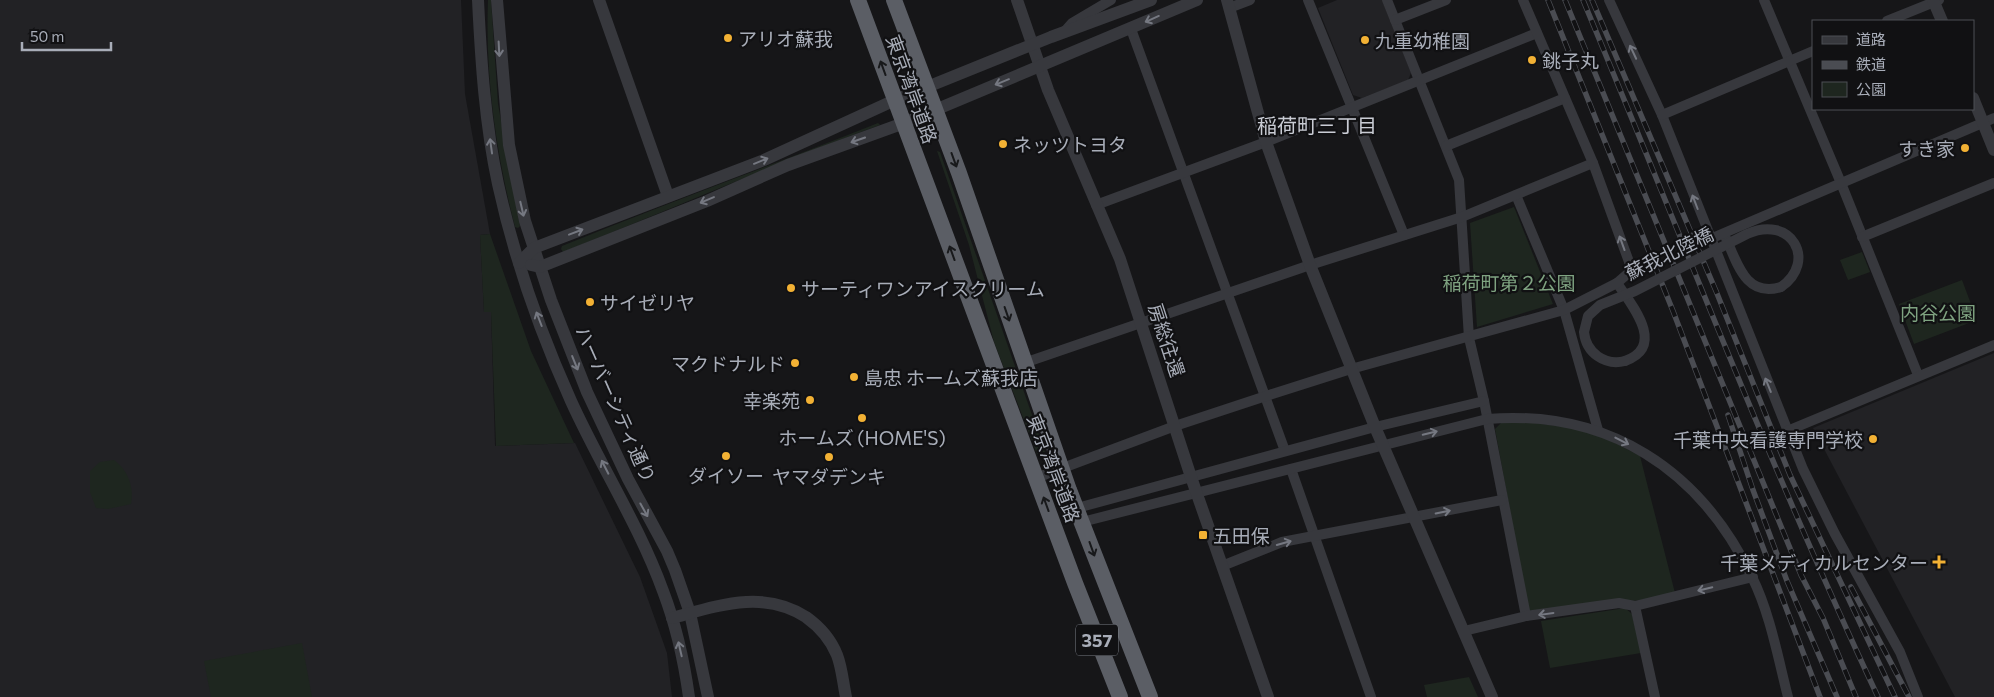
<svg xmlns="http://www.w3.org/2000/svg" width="1994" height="697" font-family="Commissioner,'Noto Sans JP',sans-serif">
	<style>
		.built { fill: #222225 }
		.green { fill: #1e261f }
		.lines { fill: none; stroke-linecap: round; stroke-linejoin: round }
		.minor { stroke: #37383d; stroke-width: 10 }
		.tertiary { stroke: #37383d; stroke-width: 12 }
		.trunk { stroke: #5b5e65; stroke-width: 16 }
		.rail-casing { stroke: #4a4c52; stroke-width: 5.5 }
		.rail { stroke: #111113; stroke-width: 4; stroke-dasharray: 11; stroke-linecap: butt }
		.minor-bridge { stroke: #37383d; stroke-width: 10 }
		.oneway { stroke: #757881 }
		.oneway2 { stroke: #18191b }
		.poi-dot { fill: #f2b134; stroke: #111113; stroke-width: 2 }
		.labels { text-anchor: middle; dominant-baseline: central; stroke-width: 4.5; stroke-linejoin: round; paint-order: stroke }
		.shield { fill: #111113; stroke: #7b7e86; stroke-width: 1 }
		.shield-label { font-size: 18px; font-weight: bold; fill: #a8adb8 }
		.poi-label { font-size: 19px; fill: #a8adb8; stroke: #111113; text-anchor: start }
		.street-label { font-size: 19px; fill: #a8adb8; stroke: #111113 }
		.park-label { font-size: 19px; fill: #7fa381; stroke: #111113 }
		.neighbourhood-label { font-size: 20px; fill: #c9ccd4; stroke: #111113 }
	</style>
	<rect width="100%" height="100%" fill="#161618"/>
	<g class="built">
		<polygon points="0,0 461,0 465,94 490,234 480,235 484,312 491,312 495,446 575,443 640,577 667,653 672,697 0,697"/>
		<polygon points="1337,0 1382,0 1411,73 1408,80 1362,98 1353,95 1318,8"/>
		<polygon points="1994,353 1994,697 1955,697 1813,428"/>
	</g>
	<g class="green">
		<path d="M488,0H491L498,104L520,226L518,228L515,227C496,153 485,77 488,0Z"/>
		<path d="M878,123L880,125C773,164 669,210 563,252L561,249L562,246C667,203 773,165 878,123Z"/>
		<polygon points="937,151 940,152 1045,452 1037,454 994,342 969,245"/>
		<polygon points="1514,207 1553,304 1477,327 1470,223"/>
		<polygon points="490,234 531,351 574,443 496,446 491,312 484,312 480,235"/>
		<polygon points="1862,252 1870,272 1848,280 1840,260"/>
		<polygon points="1962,280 1977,320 1914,344 1899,304"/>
		<polygon points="1519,421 1591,430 1640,456 1675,593 1644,600 1614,602 1529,614 1495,429 1502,422"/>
		<path d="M114,460C128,470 134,487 131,504L108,509L96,508L90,492V471L100,462Z"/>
		<polygon points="1625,608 1632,614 1641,653 1550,668 1541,621"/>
		<polygon points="302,643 312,697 211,697 204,661"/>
		<polygon points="1469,677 1478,697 1427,697 1424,685"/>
	</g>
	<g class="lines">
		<g class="minor">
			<polyline points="1308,0 1404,235"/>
			<polyline points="1387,0 1459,180 1469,338 1484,401 1526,616"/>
			<polyline points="1609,0 1662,115 1803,469 1835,534 1900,652 1918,697"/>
			<polyline points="1764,0 1841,183 1918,375"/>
			<polyline points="1229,8 1250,0"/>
			<polyline points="1395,20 1446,0"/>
			<polyline points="1887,21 1939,0"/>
			<polyline points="1131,29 1285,451"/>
			<polyline points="1065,31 1072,23 1111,0"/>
			<polyline points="1662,115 1813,51"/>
			<polyline points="1446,146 1565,98"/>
			<polyline points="1516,195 1564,310 1598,430"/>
			<polyline points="1096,205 1266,142 1537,33"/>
			<path d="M1725,236C1737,262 1745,298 1781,287"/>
			<polyline points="1862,237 1994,183"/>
			<polyline points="1710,239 1994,118"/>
			<path d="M1617,283C1631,304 1667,346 1625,361"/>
			<polyline points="1024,363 1310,265 1462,217 1593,163"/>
			<polyline points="1787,431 1994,345"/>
			<polyline points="1291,469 1371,697"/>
			<polyline points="1036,478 1175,426 1266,396 1351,369 1564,310 1617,283 1632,270 1593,163 1523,0"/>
			<polyline points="1077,508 1375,427 1484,401"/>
			<path d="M1082,522L1487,419C1608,409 1700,469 1752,577C1770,613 1778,658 1788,697"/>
			<polyline points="1222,566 1282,542 1502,500"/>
			<polyline points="1635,606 1655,697"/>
			<polyline points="1464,631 1526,616 1619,603 1635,606 1753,577"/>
		</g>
		<g class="tertiary">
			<path d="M478,0C481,61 485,124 498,184C514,257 540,332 571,401C600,465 639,525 663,591C676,625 684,661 689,697"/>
			<polyline points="497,0 509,145 525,221 551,300 587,392 628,479 667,551 675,570 690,613 708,697"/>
			<polyline points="599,0 668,196"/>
			<polyline points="1017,0 1048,90 1120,259 1191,477 1268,697"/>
			<polyline points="1227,0 1266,142 1310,265 1375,427 1492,697"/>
			<polyline points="1933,0 1942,21"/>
			<polyline points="1973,98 1994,150"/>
			<polyline points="519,263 534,248 764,160 895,100 1051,37 1151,0"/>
			<polyline points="531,265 540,267 707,201 788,165 904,123 1197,0"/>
			<path d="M672,618C717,606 763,589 806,617C820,627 831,640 837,655C842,668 843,683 846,697"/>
		</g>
		<g class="trunk">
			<polyline points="858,0 1075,583 1120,697"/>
			<polyline points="894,0 959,173 1069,490 1150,697"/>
		</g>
		<g class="rail-casing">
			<g id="rail">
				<polyline points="1548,0 1673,311 1820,697"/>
				<polyline points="1565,0 1801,575 1823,618 1856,697"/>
				<path d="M1583,0C1680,233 1771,469 1878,697"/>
				<polyline points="1592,0 1716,291 1790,475 1895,697"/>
				<polyline points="1728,415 1753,490 1787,581 1837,697"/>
				<polyline points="1851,587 1909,697"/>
			</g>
		</g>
		<use href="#rail" class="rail"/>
		<path class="minor-bridge" d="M1625,361C1605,366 1586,353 1584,332L1588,316L1600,305L1635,291L1747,234C1791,214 1818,261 1781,287"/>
	</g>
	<defs><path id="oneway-shaft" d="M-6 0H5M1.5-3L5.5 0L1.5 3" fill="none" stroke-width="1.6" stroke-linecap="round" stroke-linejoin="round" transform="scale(1.25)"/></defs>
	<g class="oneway">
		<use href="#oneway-shaft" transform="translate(1152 19) rotate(156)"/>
		<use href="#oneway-shaft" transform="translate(499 49) rotate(87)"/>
		<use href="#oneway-shaft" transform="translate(1633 52) rotate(-115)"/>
		<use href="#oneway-shaft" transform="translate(1002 82) rotate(158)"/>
		<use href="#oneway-shaft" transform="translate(858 140) rotate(161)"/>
		<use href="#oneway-shaft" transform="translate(491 146) rotate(-98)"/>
		<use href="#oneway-shaft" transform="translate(761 161) rotate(-22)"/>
		<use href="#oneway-shaft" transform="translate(707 200) rotate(157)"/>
		<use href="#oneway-shaft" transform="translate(1695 202) rotate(-111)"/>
		<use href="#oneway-shaft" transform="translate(522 209) rotate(77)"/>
		<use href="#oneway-shaft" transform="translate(576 232) rotate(-21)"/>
		<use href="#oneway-shaft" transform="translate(1622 243) rotate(-110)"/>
		<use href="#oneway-shaft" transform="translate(539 319) rotate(-111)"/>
		<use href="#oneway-shaft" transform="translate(575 363) rotate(68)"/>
		<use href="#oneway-shaft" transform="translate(1768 385) rotate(-112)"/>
		<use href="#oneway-shaft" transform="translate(1430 433) rotate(-14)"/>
		<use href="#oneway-shaft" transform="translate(1622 441) rotate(27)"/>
		<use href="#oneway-shaft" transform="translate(605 467) rotate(-117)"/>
		<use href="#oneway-shaft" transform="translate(644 510) rotate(61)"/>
		<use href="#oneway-shaft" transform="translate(1443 512) rotate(-12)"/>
		<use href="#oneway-shaft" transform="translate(1284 543) rotate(-16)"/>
		<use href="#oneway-shaft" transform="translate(1705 589) rotate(166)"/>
		<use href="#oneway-shaft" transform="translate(1546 614) rotate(172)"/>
		<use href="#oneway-shaft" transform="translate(680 649) rotate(-103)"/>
	</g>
	<g class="oneway2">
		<use href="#oneway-shaft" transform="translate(883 68) rotate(-110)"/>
		<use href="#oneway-shaft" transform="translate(954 160) rotate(70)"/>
		<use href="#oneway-shaft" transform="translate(952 253) rotate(-110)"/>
		<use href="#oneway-shaft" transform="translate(1007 314) rotate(71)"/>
		<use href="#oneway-shaft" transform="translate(1046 504) rotate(-110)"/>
		<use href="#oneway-shaft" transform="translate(1092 549) rotate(70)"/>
	</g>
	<g class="poi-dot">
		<circle cx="728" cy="38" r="5"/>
		<circle cx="1365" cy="40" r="5"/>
		<circle cx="1532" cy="60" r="5"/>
		<circle cx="1003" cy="144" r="5"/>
		<circle cx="1965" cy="148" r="5"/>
		<circle cx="791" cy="288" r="5"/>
		<circle cx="590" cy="302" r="5"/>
		<circle cx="795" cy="363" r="5"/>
		<circle cx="854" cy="377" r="5"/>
		<circle cx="810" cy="400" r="5"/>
		<circle cx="862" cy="418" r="5"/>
		<circle cx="1873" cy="439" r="5"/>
		<circle cx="726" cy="456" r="5"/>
		<circle cx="829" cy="457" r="5"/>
		<rect x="1198" y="530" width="10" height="10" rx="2.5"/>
		<path d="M1936.5 554.5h5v5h5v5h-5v5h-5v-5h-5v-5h5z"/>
	</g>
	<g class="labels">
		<rect class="shield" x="1076" y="624.5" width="42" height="31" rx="4"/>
		<g class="shield-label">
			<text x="1097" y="640">357</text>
		</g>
		<g class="poi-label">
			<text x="738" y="38">アリオ蘇我</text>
			<text x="1375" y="40">九重幼稚園</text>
			<text x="1542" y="60">銚子丸</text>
			<text x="1013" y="144">ネッツトヨタ</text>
			<text x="1955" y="148" text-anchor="end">すき家</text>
			<text x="801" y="288">サーティワンアイスクリーム</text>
			<text x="600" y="302">サイゼリヤ</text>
			<text x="785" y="363" text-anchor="end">マクドナルド</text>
			<text x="864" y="377">島忠 ホームズ蘇我店</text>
			<text x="800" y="400" text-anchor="end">幸楽苑</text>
			<text x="862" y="437" text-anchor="middle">ホームズ (HOME'S)</text>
			<text x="1863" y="439" text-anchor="end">千葉中央看護専門学校</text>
			<text x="726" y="475" text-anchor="middle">ダイソー</text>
			<text x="829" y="476" text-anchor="middle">ヤマダデンキ</text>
			<text x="1213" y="535">五田保</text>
			<text x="1928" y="562" text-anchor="end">千葉メディカルセンター</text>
		</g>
		<g class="street-label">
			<text transform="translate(912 89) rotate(70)">東京湾岸道路</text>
			<text transform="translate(1669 253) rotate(-26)">蘇我北陸橋</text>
			<text transform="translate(1167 340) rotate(72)">房総往還</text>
			<text transform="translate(616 404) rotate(66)">ハーバーシティ通り</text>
			<text transform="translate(1054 468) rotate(69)">東京湾岸道路</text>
		</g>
		<g class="park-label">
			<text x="1509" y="282">稲荷町第２公園</text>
			<text x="1938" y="312">内谷公園</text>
		</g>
		<g class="neighbourhood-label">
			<text x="1317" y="125">稲荷町三丁目</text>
		</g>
	</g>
	<rect x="1812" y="20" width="162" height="90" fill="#111113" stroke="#4d4f55"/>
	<rect x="1822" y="36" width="25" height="8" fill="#37383d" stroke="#4d4f55"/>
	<text x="1856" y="45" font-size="15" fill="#a8adb8">道路</text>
	<rect x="1822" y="61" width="25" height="8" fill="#4a4c52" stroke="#4d4f55"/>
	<text x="1856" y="70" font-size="15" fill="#a8adb8">鉄道</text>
	<rect x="1822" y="82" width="25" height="15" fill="#1e261f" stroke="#4d4f55"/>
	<text x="1856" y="95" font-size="15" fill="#a8adb8">公園</text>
	<path d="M22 42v8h89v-8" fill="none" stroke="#a8adb8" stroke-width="2.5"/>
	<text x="30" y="42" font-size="15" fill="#a8adb8" stroke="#111113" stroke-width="4" paint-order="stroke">50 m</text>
</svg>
